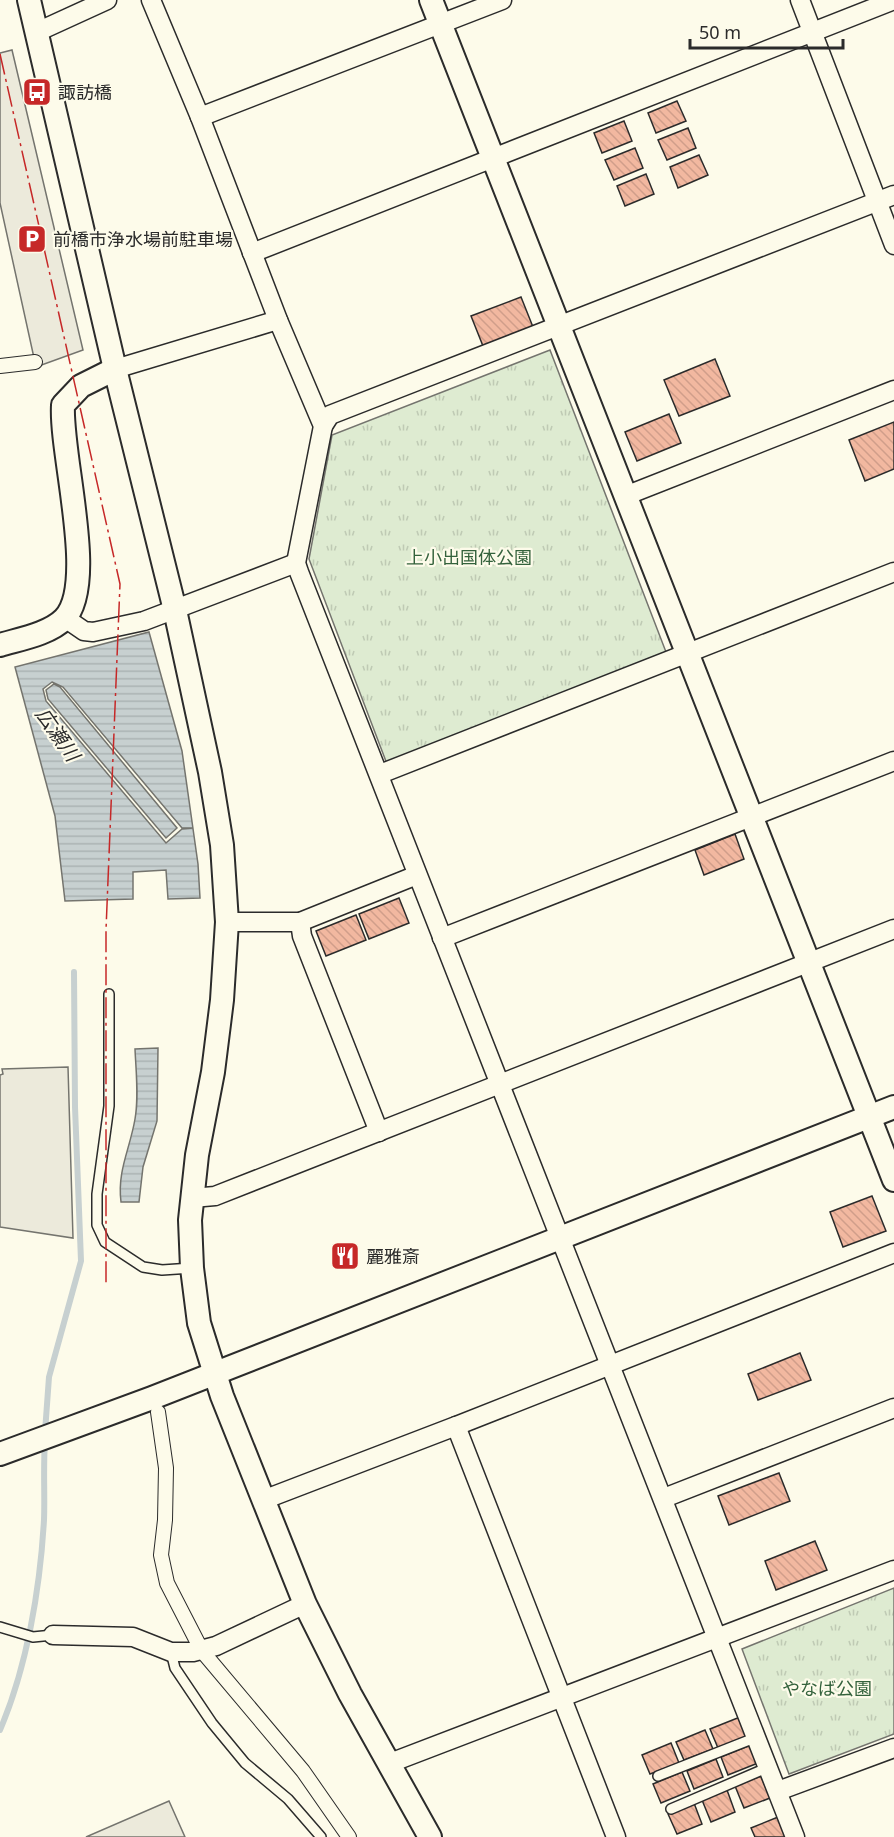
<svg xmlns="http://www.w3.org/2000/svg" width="894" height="1837" font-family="'Noto Sans','Noto Sans JP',sans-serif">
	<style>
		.grass { fill: url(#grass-tufts); stroke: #74746e; stroke-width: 1.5 }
		.parking { fill: #eceadb; stroke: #74746e; stroke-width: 1.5 }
		.water { fill: url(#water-rules); stroke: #74746e; stroke-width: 1.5 }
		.pier { fill: #fdfbea; stroke: #74746e; stroke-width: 1.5; fill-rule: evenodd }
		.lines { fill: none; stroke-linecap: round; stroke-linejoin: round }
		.stream { stroke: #c7d0d0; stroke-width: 6 }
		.building { fill: url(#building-back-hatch); stroke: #2b2b2b; stroke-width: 1.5 }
		.service-casing { stroke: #2b2b2b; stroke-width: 12 }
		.pedestrian-casing { stroke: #2b2b2b; stroke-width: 16 }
		.minor-casing { stroke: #2b2b2b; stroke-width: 21 }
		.tertiary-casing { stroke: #2b2b2b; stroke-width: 26 }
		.service { stroke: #fdfbea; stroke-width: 9 }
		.pedestrian { stroke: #fdfbea; stroke-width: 14 }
		.minor { stroke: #fdfbea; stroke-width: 18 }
		.tertiary { stroke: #fdfbea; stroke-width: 22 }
		.power { stroke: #c62828; stroke-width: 1.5; stroke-dasharray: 21 4.5 3 4.5; stroke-linecap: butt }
		.labels { text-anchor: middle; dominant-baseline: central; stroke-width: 4.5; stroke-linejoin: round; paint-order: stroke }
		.poi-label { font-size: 18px; fill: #2b2b2b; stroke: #fdfbea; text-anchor: start }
		.park-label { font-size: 18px; fill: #34623c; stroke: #fdfbea }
		.water-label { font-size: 20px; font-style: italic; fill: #2b2b2b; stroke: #fdfbea }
	</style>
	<defs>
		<pattern id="grass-tufts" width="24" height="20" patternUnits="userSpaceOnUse" patternTransform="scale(1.5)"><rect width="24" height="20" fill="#deebd1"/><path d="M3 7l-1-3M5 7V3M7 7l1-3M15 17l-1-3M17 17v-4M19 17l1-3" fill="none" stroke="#bfcab4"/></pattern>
		<pattern id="water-rules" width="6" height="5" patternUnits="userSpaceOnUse" patternTransform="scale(1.5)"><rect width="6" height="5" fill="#c7d0d0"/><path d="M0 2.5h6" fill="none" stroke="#abb3b3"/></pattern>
		<pattern id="building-back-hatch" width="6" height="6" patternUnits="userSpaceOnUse" patternTransform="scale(1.5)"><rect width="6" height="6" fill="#f2b8a0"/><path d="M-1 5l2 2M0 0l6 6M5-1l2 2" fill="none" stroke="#d09e8a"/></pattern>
	</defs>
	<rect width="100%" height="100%" fill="#fdfbea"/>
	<g class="grass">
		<polygon points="550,350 666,652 387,764 309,559 332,435"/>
		<polygon points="894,1588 894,1734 789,1774 742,1649"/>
	</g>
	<g class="parking">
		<polygon points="12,50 83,350 36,367 0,203 0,53"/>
		<polygon points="68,1067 73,1238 0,1227 0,1075 3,1074 2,1069"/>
		<polygon points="169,1801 185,1837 86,1837"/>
	</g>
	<g class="water">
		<polygon points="149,632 182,751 198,864 200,898 168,899 166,870 133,872 133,899 65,901 55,816 15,667"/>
		<path d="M158,1048L157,1121L143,1167L139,1202H121C117,1171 130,1149 135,1119C139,1097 136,1072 135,1049Z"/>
	</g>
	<path class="pier" d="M52,682L63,687L182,828H193L182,829L166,843L46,701L43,689ZM54,684L60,687L177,828L166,838L48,699L46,690Z"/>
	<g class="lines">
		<g class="stream">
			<polyline points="45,1432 49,1377 81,1261 75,1107 74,972"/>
			<path d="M0,1730C27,1667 40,1589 44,1520C45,1494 43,1468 45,1442"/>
		</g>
	</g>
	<g class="building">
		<polygon points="677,101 686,121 656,133 648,113"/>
		<polygon points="624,121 632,141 602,153 594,133"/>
		<polygon points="688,128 696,148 667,160 658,140"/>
		<polygon points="635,148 643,168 614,180 605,160"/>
		<polygon points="699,155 708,175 678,188 670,167"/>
		<polygon points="646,174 654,194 625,206 617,186"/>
		<polygon points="521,297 533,327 483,346 471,316"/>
		<polygon points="715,359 730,396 679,416 664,380"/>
		<polygon points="669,414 681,443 637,461 625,432"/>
		<polygon points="894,422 894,469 865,481 849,440"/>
		<polygon points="735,834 744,859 704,875 695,850"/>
		<polygon points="399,898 409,923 369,939 359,914"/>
		<polygon points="356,915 366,940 326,956 316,931"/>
		<polygon points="872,1196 886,1231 843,1247 830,1212"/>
		<polygon points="800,1353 811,1380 758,1400 748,1374"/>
		<polygon points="779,1473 790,1501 729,1525 718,1496"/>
		<polygon points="815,1541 827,1570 776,1590 765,1561"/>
		<polygon points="740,1717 747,1736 718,1748 710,1729"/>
		<polygon points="705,1730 713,1749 684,1760 676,1742"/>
		<polygon points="671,1743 679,1763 650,1774 642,1755"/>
		<polygon points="751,1745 758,1763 728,1775 721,1757"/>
		<polygon points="716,1759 723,1777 694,1789 687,1771"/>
		<polygon points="682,1772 690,1791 661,1803 653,1784"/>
		<polygon points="761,1776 770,1798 744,1808 735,1786"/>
		<polygon points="727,1790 735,1812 711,1822 702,1800"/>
		<polygon points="694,1803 702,1824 677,1834 668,1814"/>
		<polygon points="778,1817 786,1837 755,1837 751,1828"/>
	</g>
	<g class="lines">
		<g class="service-casing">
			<g id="service">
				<polyline points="109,994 109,1106 97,1194 97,1225 105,1242 143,1267 162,1270 192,1268"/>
				<polyline points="0,1627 33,1637 53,1635"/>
				<polyline points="171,1652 175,1668 212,1723 245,1763 288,1799 321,1837"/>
				<polyline points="658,1776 757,1737"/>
				<polyline points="671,1809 769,1767"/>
			</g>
		</g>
		<g class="pedestrian-casing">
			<g id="pedestrian">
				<polyline points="0,366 35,362"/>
				<polyline points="158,1412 166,1468 165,1520 161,1555 167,1583 202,1651 303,1771 349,1837"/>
			</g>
		</g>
		<g class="minor-casing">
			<g id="minor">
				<polyline points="151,0 200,117 278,320 323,426 296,563 299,572 795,1837"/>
				<polyline points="800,0 894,245"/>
				<polyline points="37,32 107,0"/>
				<polyline points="200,117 502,0"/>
				<polyline points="252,253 894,0"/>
				<polyline points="115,369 278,320"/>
				<polyline points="323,426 330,415 894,195"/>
				<polyline points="625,496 894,390"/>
				<polyline points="65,618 84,631 93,632 144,621 296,563"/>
				<polyline points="380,774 894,572"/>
				<polyline points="227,922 300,922 417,875"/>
				<polyline points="300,922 302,936 379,1132"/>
				<polyline points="442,938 894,761"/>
				<polyline points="192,1198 215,1196 894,929"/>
				<polyline points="456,1426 894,1253"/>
				<polyline points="664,1498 894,1408"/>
				<polyline points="263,1500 456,1426 616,1837"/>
				<polyline points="53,1635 133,1637 171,1652 193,1652 216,1646 305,1604"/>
				<polyline points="390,1763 894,1570"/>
				<polyline points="778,1791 894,1748"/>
			</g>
		</g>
		<g class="tertiary-casing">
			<g id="tertiary">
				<polyline points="29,0 115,369 175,610 210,772 222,845 227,922 222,1000 213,1072 197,1155 190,1220 192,1268 199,1323 222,1396 305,1604 350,1694 430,1837"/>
				<polyline points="431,0 894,1180"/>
				<path d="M0,645C20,639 49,634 64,619C98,584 60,455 63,405L81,386L115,369"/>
				<polyline points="0,1454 152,1398 894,1107"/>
			</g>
		</g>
		<use href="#service" class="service"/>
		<use href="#pedestrian" class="pedestrian"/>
		<use href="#minor" class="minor"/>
		<use href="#tertiary" class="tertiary"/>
		<polyline class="power" points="0,54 120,584 106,930 106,1285"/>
	</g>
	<defs>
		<g id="bus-square" transform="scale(1.5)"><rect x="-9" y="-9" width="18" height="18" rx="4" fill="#c62828" stroke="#fdfbea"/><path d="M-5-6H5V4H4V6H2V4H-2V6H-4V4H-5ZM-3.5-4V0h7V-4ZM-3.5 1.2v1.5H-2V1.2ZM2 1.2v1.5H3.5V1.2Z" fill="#fff"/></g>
		<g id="parking-square" transform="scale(1.5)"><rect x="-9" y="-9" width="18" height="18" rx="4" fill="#c62828" stroke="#fdfbea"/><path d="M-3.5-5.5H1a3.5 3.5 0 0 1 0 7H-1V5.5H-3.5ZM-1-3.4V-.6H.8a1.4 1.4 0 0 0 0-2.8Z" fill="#fff"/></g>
		<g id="restaurant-square" transform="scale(1.5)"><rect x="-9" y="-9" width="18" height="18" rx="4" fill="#c62828" stroke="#fdfbea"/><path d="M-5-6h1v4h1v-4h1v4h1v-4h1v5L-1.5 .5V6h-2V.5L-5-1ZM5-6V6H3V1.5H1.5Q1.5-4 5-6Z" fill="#fff"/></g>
	</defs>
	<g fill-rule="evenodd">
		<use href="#bus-square" x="37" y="92"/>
		<use href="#parking-square" x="32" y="239"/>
		<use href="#restaurant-square" x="345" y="1256"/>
	</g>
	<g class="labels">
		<g class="poi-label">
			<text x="58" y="92">諏訪橋</text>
			<text x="53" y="239">前橋市浄水場前駐車場</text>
			<text x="366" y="1256">麗雅斎</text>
		</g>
		<g class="park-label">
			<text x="469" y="557">上小出国体公園</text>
			<text x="827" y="1688">やなば公園</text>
		</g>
		<g class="water-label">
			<text transform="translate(58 734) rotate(55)">広瀬川</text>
		</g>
	</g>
	<path d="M690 39v9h153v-9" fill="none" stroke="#2b2b2b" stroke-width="3"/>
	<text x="699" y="39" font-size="18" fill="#2b2b2b" stroke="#fdfbea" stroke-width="4.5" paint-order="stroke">50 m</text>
</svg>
